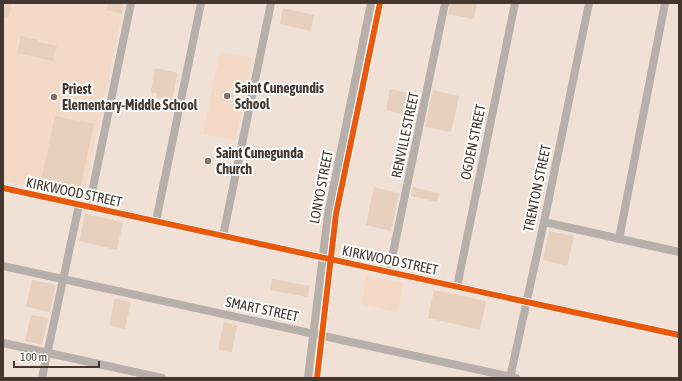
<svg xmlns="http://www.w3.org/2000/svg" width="682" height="381" font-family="'Asap Condensed',sans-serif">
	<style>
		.built { fill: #f3d9c6 }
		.green { fill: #e7d0be }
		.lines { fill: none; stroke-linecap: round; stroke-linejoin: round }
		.minor { stroke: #b7afaa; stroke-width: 8 }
		.cycleway-casing { stroke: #fff; stroke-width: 8 }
		.cycleway { stroke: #e8590c; stroke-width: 6 }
		.poi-dot { fill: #807269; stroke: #fff; stroke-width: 1.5 }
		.labels { text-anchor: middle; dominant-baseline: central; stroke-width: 4; stroke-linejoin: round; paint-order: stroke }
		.poi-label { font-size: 14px; font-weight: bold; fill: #43372f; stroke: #fff; text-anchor: start }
		.street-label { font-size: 14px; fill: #43372f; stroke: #fff }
	</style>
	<rect width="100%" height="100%" fill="#f0e0d5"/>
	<g class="built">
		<polygon points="3,3 124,3 83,198 3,180"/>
		<polygon points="220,52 252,58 235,140 203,134"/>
		<polygon points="366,276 404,283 397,312 362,304"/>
	</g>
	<g class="green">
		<polygon points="3,3 12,3 9,17 3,16"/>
		<polygon points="109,3 122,4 124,6 122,14 106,10"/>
		<polygon points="450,3 477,3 474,19 448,14"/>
		<polygon points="283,8 314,15 311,31 280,24"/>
		<polygon points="21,36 38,40 38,42 57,46 53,61 17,53"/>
		<polygon points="155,68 178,73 172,101 156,97 157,93 151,92"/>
		<polygon points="390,89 419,95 414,117 386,110"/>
		<polygon points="433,90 459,96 451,132 425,127"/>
		<polygon points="55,116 94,124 79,194 40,186"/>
		<polygon points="374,187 399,193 391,231 366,225"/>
		<polygon points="413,187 439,193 437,202 411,196"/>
		<polygon points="85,214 123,222 117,250 79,241"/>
		<polygon points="549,231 574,236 567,266 543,260"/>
		<polygon points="272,279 309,286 308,297 270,290"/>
		<polygon points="32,280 56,285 50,312 26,307"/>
		<polygon points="434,290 486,301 480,330 428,318"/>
		<polygon points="115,298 131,302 125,329 109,325"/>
		<polygon points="31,315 48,318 42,345 25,341"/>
		<polygon points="224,322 237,325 232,352 218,349"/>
	</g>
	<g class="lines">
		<g class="minor">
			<polyline points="3,188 679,335"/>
			<polyline points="89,207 131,3"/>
			<polyline points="156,221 201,3"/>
			<polyline points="544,222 679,252"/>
			<polyline points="223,236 271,3"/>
			<polyline points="619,239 665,3"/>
			<polyline points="3,266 516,378"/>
			<polyline points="389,272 445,3"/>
			<polyline points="457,287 515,3"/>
			<polyline points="3,343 162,378"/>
			<polyline points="42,378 79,205"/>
			<polyline points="308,378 328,214 371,3"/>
			<polyline points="510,378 544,222 589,3"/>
		</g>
		<g class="cycleway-casing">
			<g id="cycleway">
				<polyline points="3,188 679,335"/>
				<polyline points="317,378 336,214 380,3"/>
			</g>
		</g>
		<use href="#cycleway" class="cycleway"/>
	</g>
	<g class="poi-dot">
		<circle cx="227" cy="96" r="4"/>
		<circle cx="54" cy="97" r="4"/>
		<circle cx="208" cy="161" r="4"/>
	</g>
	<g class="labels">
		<g class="poi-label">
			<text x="235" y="88">Saint Cunegundis<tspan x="235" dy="16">School</tspan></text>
			<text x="62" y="89">Priest<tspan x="62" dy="16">Elementary‑Middle School</tspan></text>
			<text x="216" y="153">Saint Cunegunda<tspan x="216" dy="16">Church</tspan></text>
		</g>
		<g class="street-label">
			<text transform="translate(405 135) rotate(-78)">RENVILLE STREET</text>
			<text transform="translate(473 142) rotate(-78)">OGDEN STREET</text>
			<text transform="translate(321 187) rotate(-79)">LONYO STREET</text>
			<text transform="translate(537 188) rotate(-78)">TRENTON STREET</text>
			<text transform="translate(74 192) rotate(12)">KIRKWOOD STREET</text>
			<text transform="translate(390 260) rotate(12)">KIRKWOOD STREET</text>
			<text transform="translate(262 309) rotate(12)">SMART STREET</text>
		</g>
	</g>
	<rect width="682" height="381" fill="none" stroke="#43372f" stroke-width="8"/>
	<path d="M14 361v6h85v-6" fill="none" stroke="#43372f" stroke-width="2"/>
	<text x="20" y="361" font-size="12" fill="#43372f" stroke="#ffffff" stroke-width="3" paint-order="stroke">100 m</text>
</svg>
